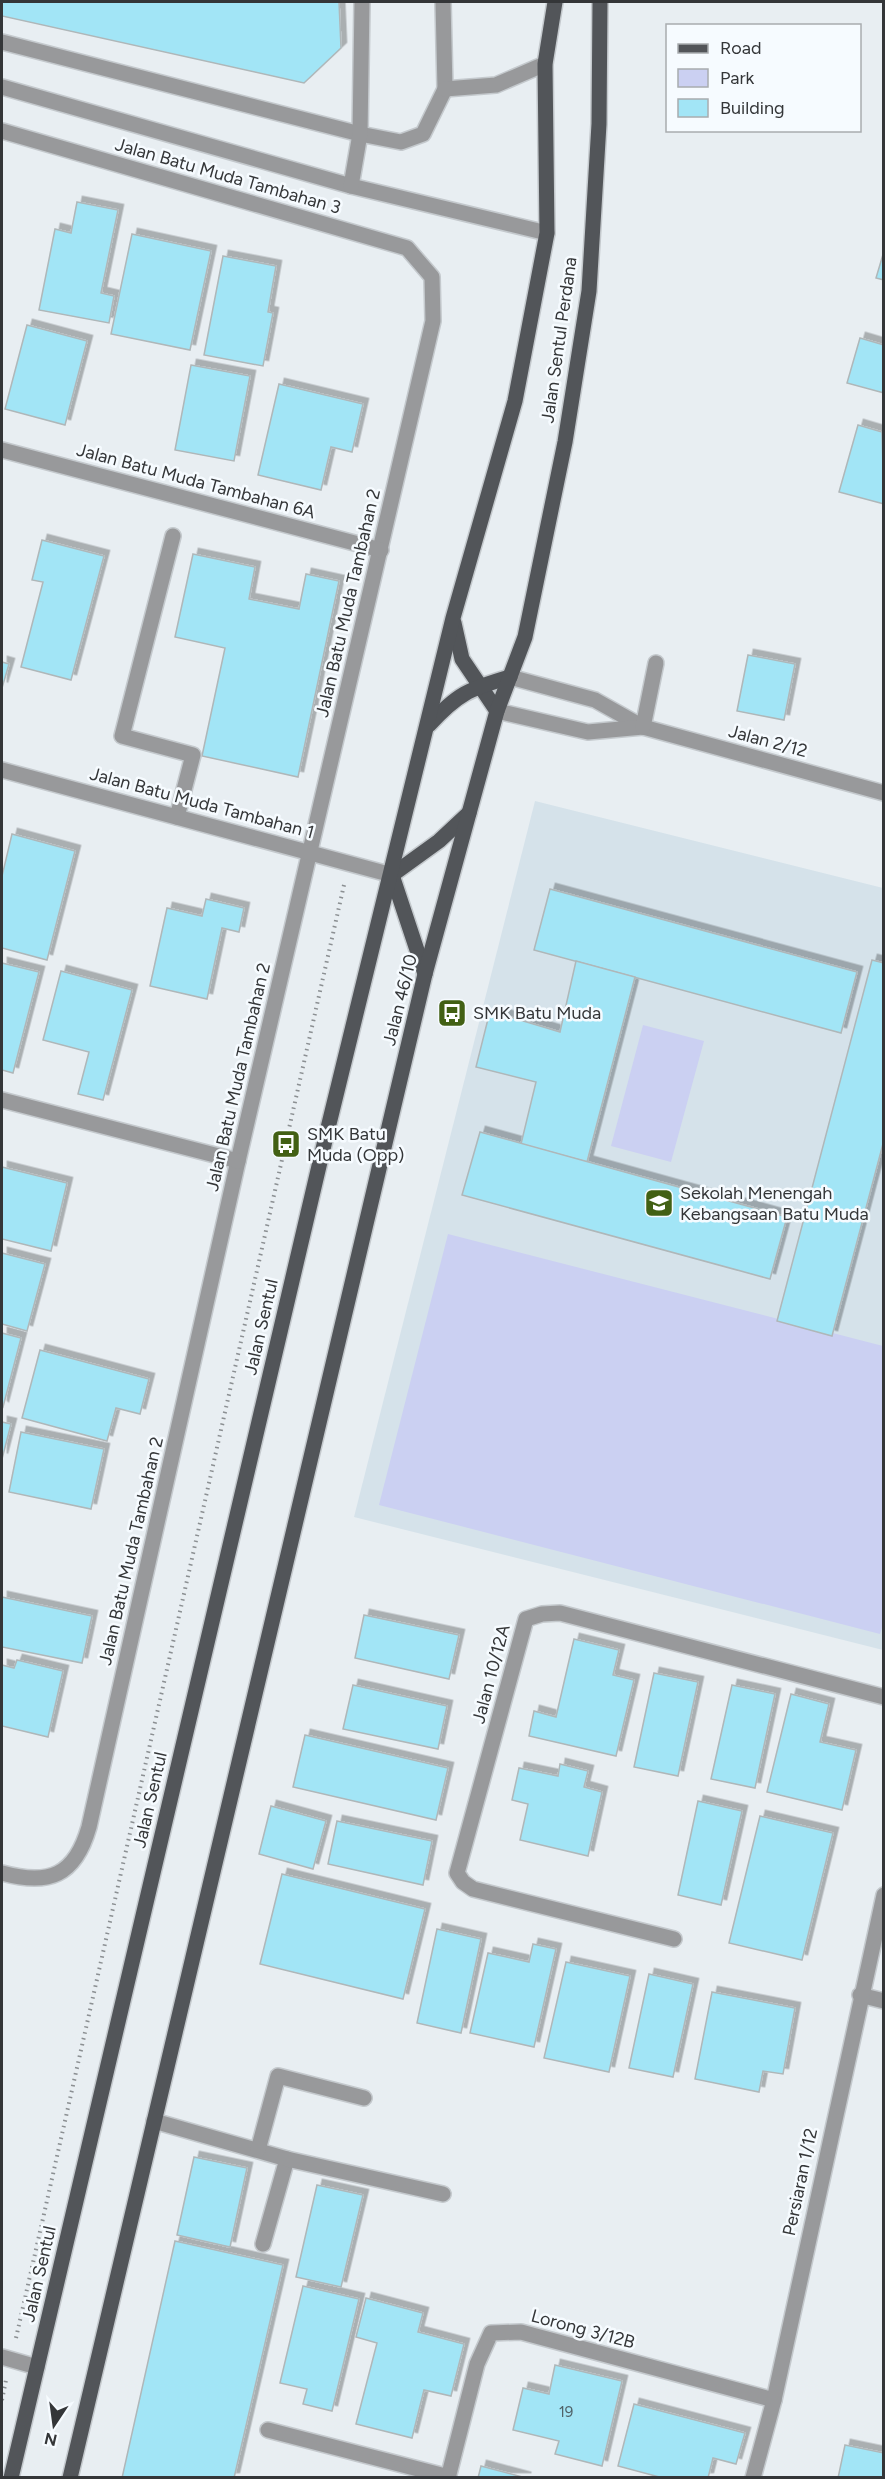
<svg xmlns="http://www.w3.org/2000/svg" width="885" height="2479" font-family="Figtree,sans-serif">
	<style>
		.built { fill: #d5e2ea }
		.green { fill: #cbd0f2 }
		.building { fill: #a2e5f6; stroke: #afb7b9; stroke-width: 1.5; filter: url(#shadow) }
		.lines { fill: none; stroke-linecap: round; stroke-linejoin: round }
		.minor-casing { stroke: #c4c9cd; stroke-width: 18 }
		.major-casing { stroke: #c4c9cd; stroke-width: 18 }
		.path { stroke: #8b8f92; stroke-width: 4; stroke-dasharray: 1.5 4.5; stroke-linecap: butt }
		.minor { stroke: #98999b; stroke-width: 15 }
		.major { stroke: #525559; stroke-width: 15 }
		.labels { text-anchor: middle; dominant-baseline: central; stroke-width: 5; stroke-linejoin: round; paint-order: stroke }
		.number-label { font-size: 15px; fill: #506268 }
		.street-label { font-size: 18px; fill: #343638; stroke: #f6fbff }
		.poi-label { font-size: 18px; fill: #343638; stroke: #f6fbff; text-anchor: start }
	</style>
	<defs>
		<filter id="shadow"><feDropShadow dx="5.5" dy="-5.5" stdDeviation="0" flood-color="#0004"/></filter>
	</defs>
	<rect width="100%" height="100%" fill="#e8eef2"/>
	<polygon class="built" points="535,801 883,888 883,1650 354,1517"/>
	<g class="green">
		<polygon points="643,1025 704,1041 671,1162 611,1146"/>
		<polygon points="448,1234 883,1346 884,1621 880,1634 379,1505"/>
	</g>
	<g class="building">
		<polygon points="2,2 339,2 341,48 304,83 2,16"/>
		<polygon points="77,202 118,210 101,293 114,296 109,323 39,310 55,229 71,233"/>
		<polygon points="132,234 211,251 190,350 111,334"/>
		<polygon points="884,251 884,280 876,278"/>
		<polygon points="223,256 276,266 268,312 273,313 263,366 204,355"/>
		<polygon points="27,325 87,341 65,425 5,409"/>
		<polygon points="860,338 884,345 884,393 847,383"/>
		<polygon points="191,365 250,376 234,461 175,450"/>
		<polygon points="279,384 363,404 352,452 331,447 321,490 258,475"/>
		<polygon points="858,425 882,432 884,504 839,492"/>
		<polygon points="42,540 104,556 71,680 21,667 43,582 32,580"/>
		<polygon points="193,554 255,567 249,599 299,609 306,574 339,581 298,777 202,756 225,648 175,637"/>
		<polygon points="748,655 795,664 784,720 737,711"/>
		<polygon points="2,662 9,664 2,688"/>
		<polygon points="12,834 75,851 47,960 2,948 2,876"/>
		<polygon points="550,889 857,972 841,1033 534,950"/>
		<polygon points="206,899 244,908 239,932 222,928 207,999 150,986 167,908 202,916"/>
		<polygon points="872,960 884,963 884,1140 832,1336 777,1321"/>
		<polygon points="576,961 635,977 587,1162 521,1144 536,1082 476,1067 490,1011 560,1032"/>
		<polygon points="2,963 39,972 13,1073 2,1070"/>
		<polygon points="61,971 132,990 103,1100 78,1094 89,1052 43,1040"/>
		<polygon points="480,1132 787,1217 770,1279 462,1195"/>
		<polygon points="2,1167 67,1183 51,1251 2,1239"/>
		<polygon points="2,1253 45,1264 27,1331 2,1324"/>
		<polygon points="2,1333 21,1338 3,1407 2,1406"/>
		<polygon points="40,1350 149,1379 140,1414 116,1408 107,1441 22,1418"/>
		<polygon points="2,1422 11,1424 2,1459"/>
		<polygon points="21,1432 104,1449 91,1509 9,1492"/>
		<polygon points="2,1597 92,1616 82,1663 2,1647"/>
		<polygon points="364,1615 459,1635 449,1679 355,1658"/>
		<polygon points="574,1639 619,1650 613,1675 634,1680 616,1756 529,1736 534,1711 556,1717"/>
		<polygon points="17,1660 63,1671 48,1737 2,1726 2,1665 14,1668"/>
		<polygon points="654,1673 698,1682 678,1776 634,1767"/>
		<polygon points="353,1685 447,1706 438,1749 343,1729"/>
		<polygon points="732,1685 775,1694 755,1788 711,1779"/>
		<polygon points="791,1694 829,1704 820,1742 856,1750 842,1810 767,1792"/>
		<polygon points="305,1735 448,1768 436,1820 293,1787"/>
		<polygon points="560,1764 588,1771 584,1787 602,1792 588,1856 520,1840 528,1804 512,1800 519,1768 558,1776"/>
		<polygon points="698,1801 742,1811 721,1905 678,1895"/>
		<polygon points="271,1806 326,1821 313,1869 259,1854"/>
		<polygon points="760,1816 833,1833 802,1960 729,1943"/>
		<polygon points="337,1821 432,1841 423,1885 328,1864"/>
		<polygon points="282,1874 425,1909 403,1999 260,1964"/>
		<polygon points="437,1929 481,1939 461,2033 417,2023"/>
		<polygon points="533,1944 556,1949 534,2047 470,2033 488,1953 529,1962"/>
		<polygon points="566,1962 630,1976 609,2072 544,2058"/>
		<polygon points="649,1974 693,1984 673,2077 629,2068"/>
		<polygon points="712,1992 795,2008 783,2074 763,2071 759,2092 695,2079"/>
		<polygon points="194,2157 247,2168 230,2247 177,2235"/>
		<polygon points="317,2185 363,2195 341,2287 296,2277"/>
		<polygon points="175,2241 283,2265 234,2478 122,2478"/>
		<polygon points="303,2286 359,2299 332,2411 303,2404 307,2389 280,2383"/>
		<polygon points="366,2298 423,2313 418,2332 464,2344 451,2396 424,2390 412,2438 356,2424 377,2343 356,2337"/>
		<polygon points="555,2365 622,2381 602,2466 555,2454 559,2441 513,2430 523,2388 549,2394"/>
		<polygon points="634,2404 745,2433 736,2464 713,2458 708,2478 663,2478 618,2466"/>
		<polygon points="845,2445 884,2453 884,2478 838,2478"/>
		<polygon points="481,2466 526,2478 478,2478"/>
	</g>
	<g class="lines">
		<g class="minor-casing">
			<g id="minor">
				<polyline points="2,42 360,134 401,142 423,134 445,89 443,2"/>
				<polyline points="2,87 351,186 547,233"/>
				<polyline points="445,89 496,85 545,64"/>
				<path d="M2,131L407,248L432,277L433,321L238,1161L89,1827C75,1876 49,1886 2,1873"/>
				<polyline points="351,186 360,134 362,2"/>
				<polyline points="2,450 381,550"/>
				<polyline points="173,536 122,736 193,755 177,817"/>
				<polyline points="510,677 595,700 643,727 884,793"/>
				<polyline points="497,711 588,732 643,727"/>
				<polyline points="643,727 656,663"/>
				<polyline points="2,770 392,875"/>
				<polyline points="2,1100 238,1161"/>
				<polyline points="674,1939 473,1889 463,1882 457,1873 526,1619 542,1614 560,1613 884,1697"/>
				<polyline points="860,1995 884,2001"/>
				<polyline points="154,2121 287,2159 263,2244"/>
				<polyline points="258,2150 278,2076 364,2098"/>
				<polyline points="287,2159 443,2194"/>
				<polyline points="2,2357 37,2367"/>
				<polyline points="268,2430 449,2477"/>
				<polyline points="448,2478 477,2364 491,2333 521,2332 774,2400"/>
				<polyline points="753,2478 774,2400 884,1895"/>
			</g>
		</g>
		<g class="major-casing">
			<g id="major">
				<polyline points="454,623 462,659 497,711"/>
				<path d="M429,725C457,694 469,689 510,677"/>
				<polyline points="392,875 425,974"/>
				<polyline points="392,875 439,841 469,813"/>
				<polyline points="11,2478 327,1132 453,618 515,401 547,233 545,64 555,2"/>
				<polyline points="70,2478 425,974 497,711 525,637 565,442 589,291 599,124 600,2"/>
			</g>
		</g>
		<g class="path">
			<polyline points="16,2338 344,885"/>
			<polyline points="2,2400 6,2380"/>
		</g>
		<use href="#minor" class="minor"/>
		<use href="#major" class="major"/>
	</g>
	<defs>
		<g id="bus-square" transform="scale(1.5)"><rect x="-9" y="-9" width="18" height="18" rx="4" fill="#426014" stroke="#f6fbff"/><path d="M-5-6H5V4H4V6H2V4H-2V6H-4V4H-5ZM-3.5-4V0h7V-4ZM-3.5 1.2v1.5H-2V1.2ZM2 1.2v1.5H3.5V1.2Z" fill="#fff"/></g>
		<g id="school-square" transform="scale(1.5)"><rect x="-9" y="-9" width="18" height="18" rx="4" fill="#426014" stroke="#f6fbff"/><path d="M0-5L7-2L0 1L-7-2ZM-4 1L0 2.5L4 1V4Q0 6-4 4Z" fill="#fff"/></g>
	</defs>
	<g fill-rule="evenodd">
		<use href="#bus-square" x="452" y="1013"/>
		<use href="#bus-square" x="286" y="1144"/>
		<use href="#school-square" x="659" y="1203"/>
	</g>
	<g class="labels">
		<g class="number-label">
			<text x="566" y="2412">19</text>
		</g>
		<g class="street-label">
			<text transform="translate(228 176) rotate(16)">Jalan Batu Muda Tambahan 3</text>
			<text transform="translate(559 340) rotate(-82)">Jalan Sentul Perdana</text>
			<text transform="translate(196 481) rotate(15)">Jalan Batu Muda Tambahan 6A</text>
			<text transform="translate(348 603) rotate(-77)">Jalan Batu Muda Tambahan 2</text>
			<text transform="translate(768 741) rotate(15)">Jalan 2/12</text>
			<text transform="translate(202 803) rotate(15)">Jalan Batu Muda Tambahan 1</text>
			<text transform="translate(400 1000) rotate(-76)">Jalan 46/10</text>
			<text transform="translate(238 1077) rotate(-77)">Jalan Batu Muda Tambahan 2</text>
			<text transform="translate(261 1327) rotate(-77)">Jalan Sentul</text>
			<text transform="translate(131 1551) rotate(-77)">Jalan Batu Muda Tambahan 2</text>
			<text transform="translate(491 1674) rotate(-75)">Jalan 10/12A</text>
			<text transform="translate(150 1800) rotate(-77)">Jalan Sentul</text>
			<text transform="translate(800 2182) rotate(-78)">Persiaran 1/12</text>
			<text transform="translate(39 2274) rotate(-77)">Jalan Sentul</text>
			<text transform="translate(583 2329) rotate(15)">Lorong 3/12B</text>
		</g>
		<g class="poi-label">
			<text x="473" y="1013">SMK Batu Muda</text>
			<text x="307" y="1134">SMK Batu<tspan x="307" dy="21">Muda (Opp)</tspan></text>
			<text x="680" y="1193">Sekolah Menengah<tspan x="680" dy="21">Kebangsaan Batu Muda</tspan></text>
		</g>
	</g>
	<rect width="885" height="2479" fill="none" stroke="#343638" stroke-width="6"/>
	<rect x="666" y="24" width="195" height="108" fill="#f6fbff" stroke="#a8acaf" stroke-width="1.5"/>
	<rect x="678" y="44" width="30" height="9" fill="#525559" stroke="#a8acaf" stroke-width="1.5"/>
	<text x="720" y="54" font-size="18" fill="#343638">Road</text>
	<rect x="678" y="69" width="30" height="18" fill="#cbd0f2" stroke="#a8acaf" stroke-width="1.5"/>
	<text x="720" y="84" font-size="18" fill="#343638">Park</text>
	<rect x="678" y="99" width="30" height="18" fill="#a2e5f6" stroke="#a8acaf" stroke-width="1.5"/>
	<text x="720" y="114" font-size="18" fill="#343638">Building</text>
	<g transform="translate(54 2425) rotate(193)" stroke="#f6fbff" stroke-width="4.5" paint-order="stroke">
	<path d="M0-4.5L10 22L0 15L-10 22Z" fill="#343638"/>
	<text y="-9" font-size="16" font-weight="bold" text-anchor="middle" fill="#343638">N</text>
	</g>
</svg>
